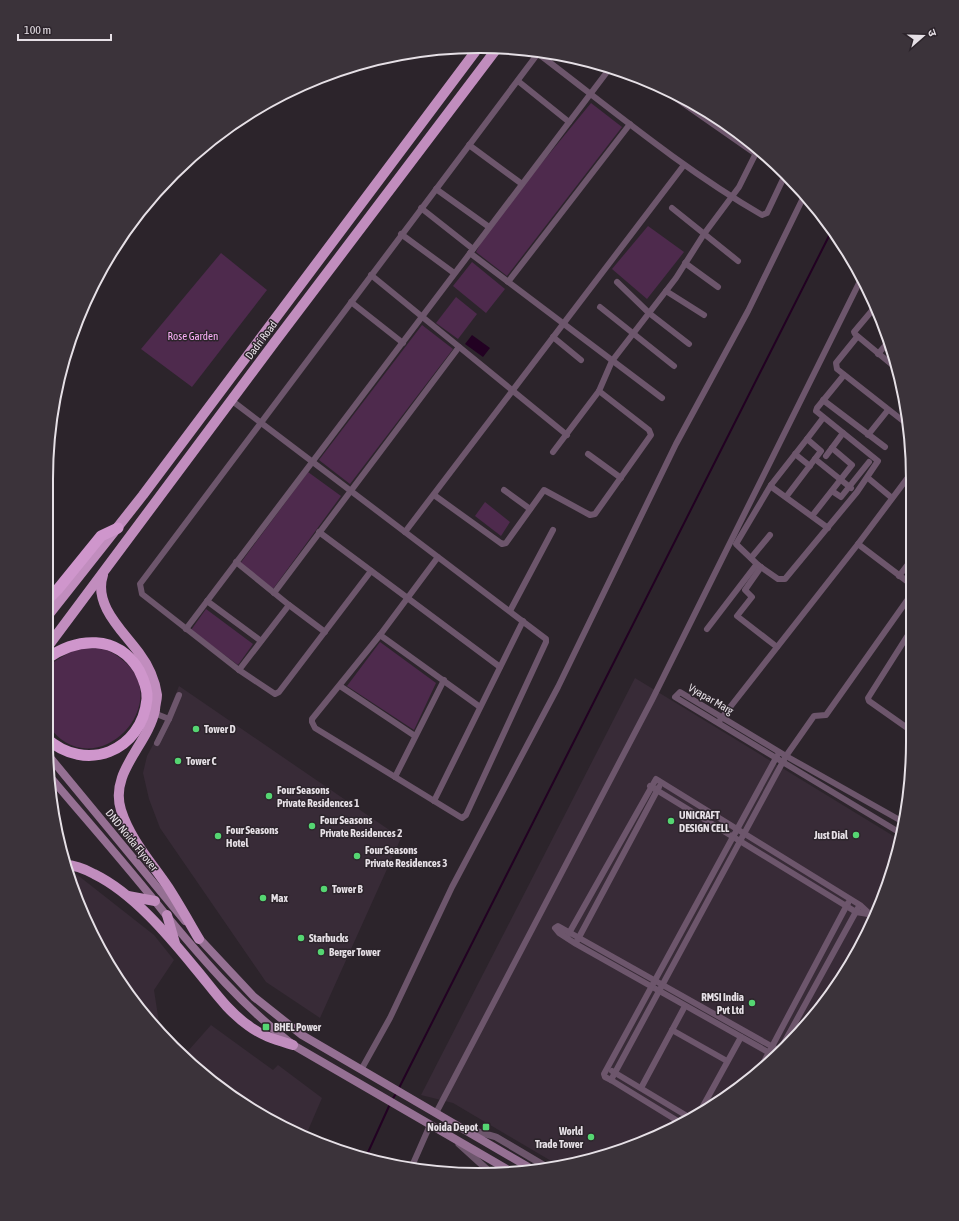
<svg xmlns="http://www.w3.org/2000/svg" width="959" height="1221" font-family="'Asap Condensed','Noto Sans Devanagari',sans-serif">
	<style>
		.built { fill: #382b37 }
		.green { fill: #4e2a4d }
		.water { fill: #220122 }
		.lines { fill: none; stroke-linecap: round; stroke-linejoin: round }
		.stream { stroke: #220122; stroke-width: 2 }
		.minor { stroke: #6d566c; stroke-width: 6 }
		.tertiary { stroke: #6d566c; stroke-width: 7 }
		.secondary { stroke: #957093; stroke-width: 8 }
		.trunk { stroke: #c18dbe; stroke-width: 10 }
		.motorway { stroke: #cf96cc; stroke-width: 11 }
		.poi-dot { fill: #55d672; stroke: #2c242b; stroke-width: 1.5 }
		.labels { text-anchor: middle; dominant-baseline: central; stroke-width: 3; stroke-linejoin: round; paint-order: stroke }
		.park-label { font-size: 11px; fill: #fcb0f9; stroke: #2c242b }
		.street-label { font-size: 11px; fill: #e6e0e6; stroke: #2c242b }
		.poi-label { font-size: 11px; font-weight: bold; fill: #e6e0e6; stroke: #2c242b; text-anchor: start }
		.rim { fill: none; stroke: #e6e0e6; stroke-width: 2 }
	</style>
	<rect width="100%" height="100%" fill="#2c242b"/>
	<g class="built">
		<polygon points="635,678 900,840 880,907 840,983 765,1067 696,1117 592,1160 558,1165 453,1103 421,1095"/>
		<polygon points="179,686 401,838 320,1018 266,982 160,828 149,799 143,773 147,756 162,728"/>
		<polygon points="69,873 75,873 154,935 174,960 154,990 160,1029 188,1051 211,1025 273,1070 278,1065 322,1098 306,1135 263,1117 173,1048 104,958"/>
	</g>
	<g class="green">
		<polygon points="591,103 622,127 507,276 476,252 489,227"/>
		<polygon points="648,226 684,252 647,299 612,269"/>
		<polygon points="221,253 267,290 192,387 141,349"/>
		<polygon points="472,262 505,289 486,313 453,286"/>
		<polygon points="456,297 477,314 458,339 436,323"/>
		<polygon points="422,325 453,349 350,484 319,460"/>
		<polygon points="308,472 341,496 273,589 239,565"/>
		<polygon points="485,502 510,522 501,536 475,516"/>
		<polygon points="206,609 253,644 238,665 191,630"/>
		<polygon points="380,642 436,683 414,730 347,686"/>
		<path d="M102,648C196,687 94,799 46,722V672L52,663L75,649Z"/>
	</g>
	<polygon class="water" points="472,335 490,348 483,357 465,344"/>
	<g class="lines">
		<g class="stream">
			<polyline points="399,1088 832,230"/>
			<polyline points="392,1100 397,1092"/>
			<polyline points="365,1159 390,1104"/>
		</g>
		<g class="minor">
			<path d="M536,52C610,108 681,168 762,215L767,213L785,175"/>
			<polyline points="518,81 569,122"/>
			<polyline points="657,85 756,154"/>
			<polyline points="469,145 522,184"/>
			<polyline points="436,189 489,227"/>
			<polyline points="421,208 473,249"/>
			<polyline points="672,208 738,261"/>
			<polyline points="401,234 454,273"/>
			<polyline points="470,253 662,398"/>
			<polyline points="685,263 718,287"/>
			<polyline points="371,275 567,435"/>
			<polyline points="508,282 630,124"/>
			<polyline points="617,282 649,313 689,344"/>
			<polyline points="666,291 704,315"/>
			<polyline points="351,302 403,343"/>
			<polyline points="600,307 674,366"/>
			<polyline points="875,307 854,332 855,334 896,368"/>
			<polyline points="553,337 581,360"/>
			<polyline points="857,337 836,363 837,369 907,424"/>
			<polyline points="878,354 890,340"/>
			<polyline points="231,400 546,639 546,642 466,815 462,818 315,728 312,722 312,719 380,635 438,557"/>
			<polyline points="823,400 885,447"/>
			<polyline points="868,435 888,410"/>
			<polyline points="807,439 771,485 773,488 828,528"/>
			<polyline points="553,452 599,391"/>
			<polyline points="588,454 621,478"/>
			<polyline points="795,454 810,466"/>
			<polyline points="826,456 843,433"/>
			<polyline points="815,459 851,488"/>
			<polyline points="868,478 892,498"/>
			<polyline points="504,490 530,509"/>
			<polyline points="832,491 841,497 869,462"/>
			<polyline points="434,495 502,544 506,543 544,490 590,515 595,514 651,435 649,430 599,391 612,361 676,278 704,234 739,187 758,149"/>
			<polyline points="786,497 821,451 807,439 823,418"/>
			<polyline points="909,510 912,513"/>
			<polyline points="812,516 852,465 832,448"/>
			<polyline points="319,532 500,667"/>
			<polyline points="405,532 684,165"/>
			<polyline points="912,543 908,548 912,553"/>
			<polyline points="858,544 912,585"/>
			<polyline points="751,558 770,535"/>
			<polyline points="236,562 289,605 239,670"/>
			<polyline points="758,565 736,544 771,485"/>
			<polyline points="761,567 745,590 752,597 737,616 777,647"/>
			<polyline points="371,571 279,692 275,694 239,670 142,594 140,584 539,52"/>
			<polyline points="899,576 912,559"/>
			<polyline points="274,593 459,347"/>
			<polyline points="207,601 261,641"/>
			<polyline points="289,605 325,632"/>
			<polyline points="510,611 553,530"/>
			<polyline points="913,627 868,698 869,701 913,732"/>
			<polyline points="186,629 610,68"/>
			<polyline points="707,629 756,565 758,565 778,579 785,579 857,492 878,461 816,411 817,408 844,375"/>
			<polyline points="380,635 480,707"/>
			<polyline points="340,686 415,736"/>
			<polyline points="154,713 169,719 157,743"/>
			<polyline points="169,719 179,695"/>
			<polyline points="720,720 858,544 912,472"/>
			<polyline points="395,777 444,680"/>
			<polyline points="650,786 856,912 868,914"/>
			<polyline points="434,801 523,621"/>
			<polyline points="902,834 675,697 680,692 786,756 905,823"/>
			<polyline points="568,935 656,779 860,905 874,918"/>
			<polyline points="577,941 659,787"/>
			<polyline points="672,1030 727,1061"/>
			<polyline points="779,1052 858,908"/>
			<polyline points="775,1056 576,944 559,933 555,928 558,926 780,1051"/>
			<polyline points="361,1070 390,1018 452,887 558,687 676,444 748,311 805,194"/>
			<polyline points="612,1071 692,1119"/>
			<polyline points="758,1073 848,903"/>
			<polyline points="611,1080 786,756 814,716 826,715 913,592"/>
			<polyline points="641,1088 685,1006"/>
			<polyline points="436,1113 652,700 862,277"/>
			<polyline points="697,1117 741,1037"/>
			<polyline points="681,1123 611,1080 605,1077 604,1074 777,756"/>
			<polyline points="412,1166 430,1125"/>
		</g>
		<g class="tertiary">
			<polyline points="465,1128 496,1137 545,1166"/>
			<polyline points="459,1144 491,1173"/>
		</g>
		<g class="secondary">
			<polyline points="48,755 185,921"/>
			<path d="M51,778C89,823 129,868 166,915C205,962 244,1007 293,1045L510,1171"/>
			<polyline points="196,935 254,997 302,1035 530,1168"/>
		</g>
		<g class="trunk">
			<path d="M103,575C93,605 123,631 139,653C148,665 155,681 157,695C157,700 155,705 155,710C148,745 109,772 121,810C130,839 151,862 168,887C179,904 189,922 199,939"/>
			<polyline points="46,618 143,495 478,48"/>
			<polyline points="46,649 274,343 498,47"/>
			<path d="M65,865C76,865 85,869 94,874C133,893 168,935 195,968C212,988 227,1011 249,1026C262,1036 277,1040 293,1045"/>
			<polyline points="128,896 155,901"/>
			<polyline points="167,915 175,943"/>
		</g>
		<g class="motorway">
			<polyline points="46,601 58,589 101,536 118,528"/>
			<path d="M46,738C86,774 142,751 147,699C148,689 143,678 139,670C117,634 77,637 46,659"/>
		</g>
	</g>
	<g class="poi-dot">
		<circle cx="196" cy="729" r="4"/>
		<circle cx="178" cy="761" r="4"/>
		<circle cx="269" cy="796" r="4"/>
		<circle cx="671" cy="821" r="4"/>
		<circle cx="312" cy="826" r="4"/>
		<circle cx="856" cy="835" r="4"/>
		<circle cx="218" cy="836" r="4"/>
		<circle cx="357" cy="856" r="4"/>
		<circle cx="324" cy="889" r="4"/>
		<circle cx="263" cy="898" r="4"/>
		<circle cx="301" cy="938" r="4"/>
		<circle cx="321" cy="952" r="4"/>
		<circle cx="752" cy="1003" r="4"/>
		<rect x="262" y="1023" width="8" height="8" rx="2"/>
		<rect x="482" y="1123" width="8" height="8" rx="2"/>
		<circle cx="591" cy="1137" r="4"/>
	</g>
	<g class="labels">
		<g class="park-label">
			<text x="193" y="336">Rose Garden</text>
		</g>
		<g class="street-label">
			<text transform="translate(261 340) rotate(-53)">Dadri Road</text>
			<text transform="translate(711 699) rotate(30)">Vyapar Marg</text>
			<text transform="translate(132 840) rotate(51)">DND Noida Flyover</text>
		</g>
		<g class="poi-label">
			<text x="204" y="729">Tower D</text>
			<text x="186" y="761">Tower C</text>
			<text x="277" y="790">Four Seasons<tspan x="277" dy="13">Private Residences 1</tspan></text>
			<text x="679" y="815">UNICRAFT<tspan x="679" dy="13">DESIGN CELL</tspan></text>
			<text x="320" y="820">Four Seasons<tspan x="320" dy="13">Private Residences 2</tspan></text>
			<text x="226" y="830">Four Seasons<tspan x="226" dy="13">Hotel</tspan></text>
			<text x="848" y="835" text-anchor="end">Just Dial</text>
			<text x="365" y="850">Four Seasons<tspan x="365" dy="13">Private Residences 3</tspan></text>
			<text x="332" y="889">Tower B</text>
			<text x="271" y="898">Max</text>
			<text x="309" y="938">Starbucks</text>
			<text x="329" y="952">Berger Tower</text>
			<text x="744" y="997" text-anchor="end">RMSI India<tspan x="744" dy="13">Pvt Ltd</tspan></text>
			<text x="274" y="1027">BHEL Power</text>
			<text x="478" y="1127" text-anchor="end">Noida Depot</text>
			<text x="583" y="1131" text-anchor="end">World<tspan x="583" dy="13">Trade Tower</tspan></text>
		</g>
	</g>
	<path d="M0 0H959V1221H0ZM479 53H480A426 426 0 0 1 906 479V742A426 426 0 0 1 480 1168H479A426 426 0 0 1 53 742V479A426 426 0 0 1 479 53Z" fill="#3b333a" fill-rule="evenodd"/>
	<path class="rim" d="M479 53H480A426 426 0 0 1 906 479V742A426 426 0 0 1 480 1168H479A426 426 0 0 1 53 742V479A426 426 0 0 1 479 53Z"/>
	<g transform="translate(923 36) rotate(70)" stroke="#2c242b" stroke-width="3" paint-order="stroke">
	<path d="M0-3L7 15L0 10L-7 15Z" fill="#e6e0e6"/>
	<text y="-6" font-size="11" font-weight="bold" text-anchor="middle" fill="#e6e0e6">उ</text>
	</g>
	<path d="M18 34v6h93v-6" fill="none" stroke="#e6e0e6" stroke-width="2"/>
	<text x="24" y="34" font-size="12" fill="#e6e0e6" stroke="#2c242b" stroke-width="3" paint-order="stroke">100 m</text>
</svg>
